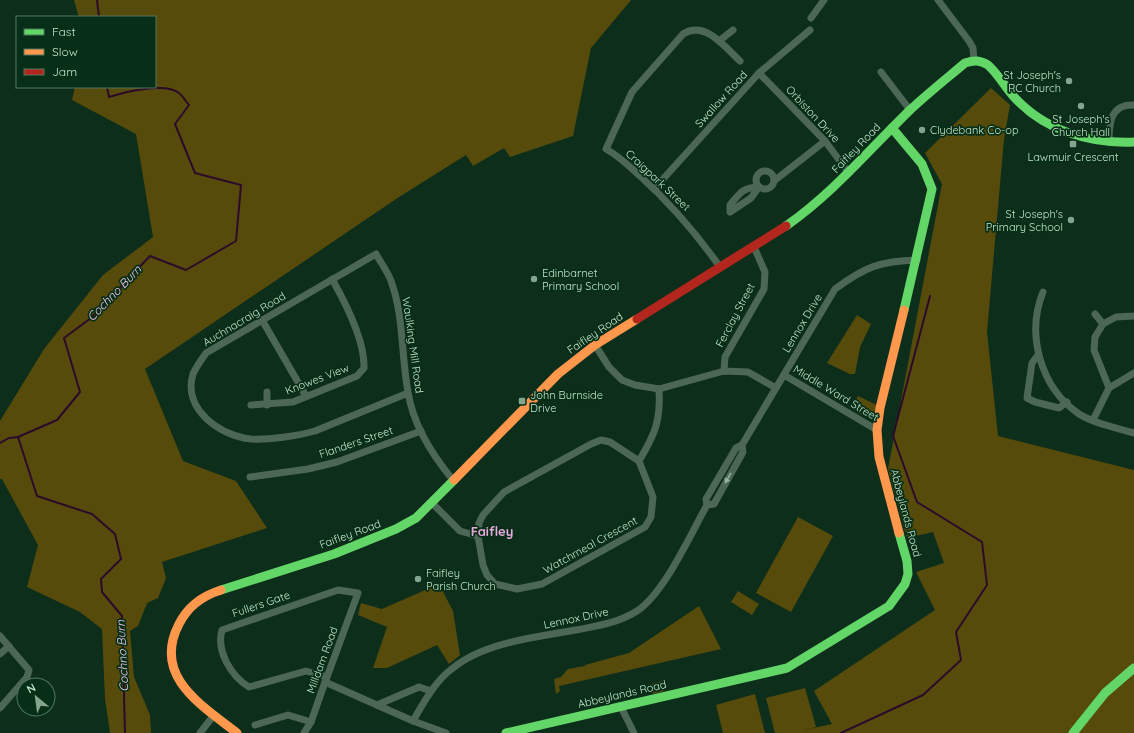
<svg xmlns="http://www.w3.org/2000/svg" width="1134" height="733" font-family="Quicksand,sans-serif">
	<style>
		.green { fill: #574b0b }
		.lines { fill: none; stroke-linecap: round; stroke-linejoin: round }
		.stream { stroke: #2c0a2a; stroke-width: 2 }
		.street { stroke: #4d6756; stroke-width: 7 }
		.fast { stroke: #63d668; stroke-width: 9 }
		.slow { stroke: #ff974d; stroke-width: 9 }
		.jam { stroke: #b3261e; stroke-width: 9 }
		.oneway { fill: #94b39c }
		.poi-dot { fill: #83a58d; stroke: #072e17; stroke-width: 1.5 }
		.labels { text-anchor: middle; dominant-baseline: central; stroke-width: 3.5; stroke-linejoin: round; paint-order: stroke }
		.poi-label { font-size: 11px; fill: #c3e5cb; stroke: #072e17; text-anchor: start }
		.street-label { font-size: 11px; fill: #c3e5cb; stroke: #072e17 }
		.water-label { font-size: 12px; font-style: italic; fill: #f4c8ec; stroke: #072e17 }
		.quarter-label { font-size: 13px; font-weight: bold; fill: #e8a9dd; stroke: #072e17 }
	</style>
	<rect width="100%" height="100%" fill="#0d2e1b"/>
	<g class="green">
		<polygon points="74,0 631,0 591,48 573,136 510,157 504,148 473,166 466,155 399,197 145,369 183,461 236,481 267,528 162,562 166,578 158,598 147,603 138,626 130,631 134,677 150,715 151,733 110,733 105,699 102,629 80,612 27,587 38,545 2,479 0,479 0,421 44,349 103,275 153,237 136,134 72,100 75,87 155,87 155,17 79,17"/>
		<polygon points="991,88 1010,105 1004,139 987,332 998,436 1134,470 1134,733 775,733 766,698 805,688 816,727 804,730 832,724 814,691 935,610 916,572 944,563 933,532 907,538 888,469 942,184 925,153"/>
		<polygon points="857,315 871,324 860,347 855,374 850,374 827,363"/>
		<path d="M858,396L877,405C872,425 863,415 851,408Z"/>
		<polygon points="798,517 833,536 791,612 756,593"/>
		<polygon points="439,584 453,611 460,655 449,664 437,645 387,668 373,668 387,627 358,615 361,603 382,609"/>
		<polygon points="738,591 759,604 752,615 731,602"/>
		<polygon points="699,606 721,649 559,686 560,691 556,694 554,679 561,677 568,669 585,666 585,665 629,653"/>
		<polygon points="662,681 664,691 653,694 651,684"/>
		<polygon points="755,694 765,733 723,733 716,705"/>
	</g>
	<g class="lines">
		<g class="stream">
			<polyline points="97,0 99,17"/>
			<path d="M107,87L109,97C125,92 165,82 179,93C183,96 186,102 189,105L175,124L195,173L241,185L236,241L186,270L150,256L91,318L64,338L80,392L57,420L18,437L37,496L92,514L115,534L121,559L101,579L102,592L122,616L125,733"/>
			<polyline points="0,443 9,438 18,437"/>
			<polyline points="841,733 923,695 961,660 956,632 987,585 982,542 917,502 893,436 930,296"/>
		</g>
		<g class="street">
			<polyline points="938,0 969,41 973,48 974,61"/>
			<polyline points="811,18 824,0"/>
			<polyline points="719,41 733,30"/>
			<polyline points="881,72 910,110"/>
			<polyline points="759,73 825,141 849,173"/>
			<path d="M1109,142C1109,124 1110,104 1134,105"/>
			<circle cx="765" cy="180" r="9"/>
			<polyline points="774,181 825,141"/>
			<path d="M759,187L751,198L730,212V205C741,192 742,188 759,187Z"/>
			<polyline points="654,189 759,73 810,30"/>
			<path d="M720,267C696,233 671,204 640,176C629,166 619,156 606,149L632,92L683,34C705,20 725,47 740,61"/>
			<path d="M1043,292C1026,334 1040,387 1079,414C1095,424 1117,428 1134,433"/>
			<polyline points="1095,314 1103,324"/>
			<polyline points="262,320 306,396"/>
			<polyline points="595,345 609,367 622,380 635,385 659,389 724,371 748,372 776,388"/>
			<polyline points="1038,355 1032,363 1027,398 1035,402 1059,408 1067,402"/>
			<polyline points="724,371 725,357 764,289 765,272 754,247"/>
			<polyline points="784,375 877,430"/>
			<polyline points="1109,388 1094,350 1095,337 1103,324 1116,317 1134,316"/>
			<polyline points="267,392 267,405"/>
			<path d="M408,393L315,431C298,436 268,440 251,439C220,436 182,409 193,374C196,367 202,359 206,353L376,254C381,263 388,272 391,281C404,316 401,355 408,392C413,424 433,456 453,480"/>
			<path d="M251,405L293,402L357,376L364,368C365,342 345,302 332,279"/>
			<polyline points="1093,420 1109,388 1134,373"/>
			<polygon points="601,440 610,442 639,461 653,497 651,517 645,527 542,584 517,589 495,584 487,575 483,565 478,536 479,523 483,515 504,492 591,444"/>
			<path d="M639,461C655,434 661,421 659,389"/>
			<polyline points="250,477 308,469 337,462 421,431"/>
			<polyline points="432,503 460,531 478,536"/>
			<polyline points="707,505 714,504 743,452 742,445"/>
			<polyline points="0,636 29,670 27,677 0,708"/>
			<polyline points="0,654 9,646"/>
			<polyline points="325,682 413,721 446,733"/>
			<polyline points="377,705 419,687 431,691"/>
			<polyline points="621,707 634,733"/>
			<path d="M413,721C424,702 435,681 453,668C485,642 537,637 576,630C597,626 618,623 637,611C665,592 690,535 707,505L706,499L736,448L742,445L835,289C865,267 880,261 917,260"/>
			<polyline points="255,725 288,715 311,722"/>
			<polyline points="200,733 214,715"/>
			<path d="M304,733L311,722L325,682L327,677L358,593L338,590L222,630C216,651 231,676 249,687L306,671L327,677"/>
		</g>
		<g class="fast">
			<polyline points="892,128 922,164 932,189 904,310"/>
			<path d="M786,226C833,193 868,151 909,111C927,94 946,79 965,63C974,60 980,60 988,65C999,75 1005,87 1015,98C1046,131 1090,144 1134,142"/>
			<polyline points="221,590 334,554 396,529 416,518 454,480"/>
			<polyline points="506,733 787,668 889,606 905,584 908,574 907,561 899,533"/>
			<polyline points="1073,733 1105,693 1134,668"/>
		</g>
		<g class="slow">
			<polyline points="454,480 558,374 595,345 637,319"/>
			<polyline points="899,533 879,457 877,430 880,408 904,310"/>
			<path d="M221,590C202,596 188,606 179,624C152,676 201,705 237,733"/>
		</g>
		<polyline class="jam" points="637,319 786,226"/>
	</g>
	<defs><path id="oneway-solid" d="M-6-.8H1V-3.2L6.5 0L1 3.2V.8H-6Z"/></defs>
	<use class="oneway" href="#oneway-solid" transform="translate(728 478) rotate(120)"/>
	<g class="poi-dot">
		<circle cx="1069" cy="81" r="4"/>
		<circle cx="1081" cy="106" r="4"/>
		<circle cx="922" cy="130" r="4"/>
		<rect x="1069" y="140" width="8" height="8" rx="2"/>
		<circle cx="1071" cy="220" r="4"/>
		<circle cx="534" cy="279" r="4"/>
		<rect x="518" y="397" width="8" height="8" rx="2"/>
		<circle cx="418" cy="579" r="4"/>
	</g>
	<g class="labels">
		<g class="poi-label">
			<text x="1061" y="75" text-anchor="end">St Joseph's<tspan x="1061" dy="13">RC Church</tspan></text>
			<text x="1081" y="119" text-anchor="middle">St Joseph's<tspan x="1081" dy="13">Church Hall</tspan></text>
			<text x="930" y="130">Clydebank Co-op</text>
			<text x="1073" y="157" text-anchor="middle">Lawmuir Crescent</text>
			<text x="1063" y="214" text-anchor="end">St Joseph's<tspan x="1063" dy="13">Primary School</tspan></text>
			<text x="542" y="273">Edinbarnet<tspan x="542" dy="13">Primary School</tspan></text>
			<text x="530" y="395">John Burnside<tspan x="530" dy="13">Drive</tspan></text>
			<text x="426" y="573">Faifley<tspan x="426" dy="13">Parish Church</tspan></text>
		</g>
		<g class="street-label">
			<text transform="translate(721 99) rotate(-48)">Swallow Road</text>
			<text transform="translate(813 114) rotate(47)">Orbiston Drive</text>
			<text transform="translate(856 148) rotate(-46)">Faifley Road</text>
			<text transform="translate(658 180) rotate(43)">Craigpark Street</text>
			<text transform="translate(735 315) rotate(-62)">Ferclay Street</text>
			<text transform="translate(244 319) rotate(-31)">Auchnacraig Road</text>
			<text transform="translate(802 323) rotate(-59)">Lennox Drive</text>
			<text transform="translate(595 333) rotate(-34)">Faifley Road</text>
			<text transform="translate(413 345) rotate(82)">Waulking Mill Road</text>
			<text transform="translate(317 379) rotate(-21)">Knowes View</text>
			<text transform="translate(836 393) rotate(31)">Middle Ward Street</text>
			<text transform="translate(356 442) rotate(-19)">Flanders Street</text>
			<text transform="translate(906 513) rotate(75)">Abbeylands Road</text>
			<text transform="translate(350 534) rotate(-20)">Faifley Road</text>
			<text transform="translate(590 545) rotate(-29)">Watchmeal Crescent</text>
			<text transform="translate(261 604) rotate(-19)">Fullers Gate</text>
			<text transform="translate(576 618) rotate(-12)">Lennox Drive</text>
			<text transform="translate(322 660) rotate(-70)">Milldam Road</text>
			<text transform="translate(622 694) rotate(-13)">Abbeylands Road</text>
		</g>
		<g class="water-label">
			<text transform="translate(114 293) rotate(-46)">Cochno Burn</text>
			<text transform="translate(122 656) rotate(-93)">Cochno Burn</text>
		</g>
		<g class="quarter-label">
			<text x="492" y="531">Faifley</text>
		</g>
	</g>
	<rect x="16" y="16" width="140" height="72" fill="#072e17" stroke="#52775f"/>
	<rect x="24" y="29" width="20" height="6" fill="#63d668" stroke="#52775f"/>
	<text x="52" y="36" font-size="12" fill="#c3e5cb">Fast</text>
	<rect x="24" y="49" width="20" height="6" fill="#ff974d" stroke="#52775f"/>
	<text x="52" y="56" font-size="12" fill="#c3e5cb">Slow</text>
	<rect x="24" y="69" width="20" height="6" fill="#b3261e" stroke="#52775f"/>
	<text x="52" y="76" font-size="12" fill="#c3e5cb">Jam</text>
	<g transform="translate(36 697) rotate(331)"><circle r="19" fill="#072e17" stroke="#52775f"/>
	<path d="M0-3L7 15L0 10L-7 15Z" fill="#83a58d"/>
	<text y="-6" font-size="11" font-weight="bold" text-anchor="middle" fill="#c3e5cb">N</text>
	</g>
</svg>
